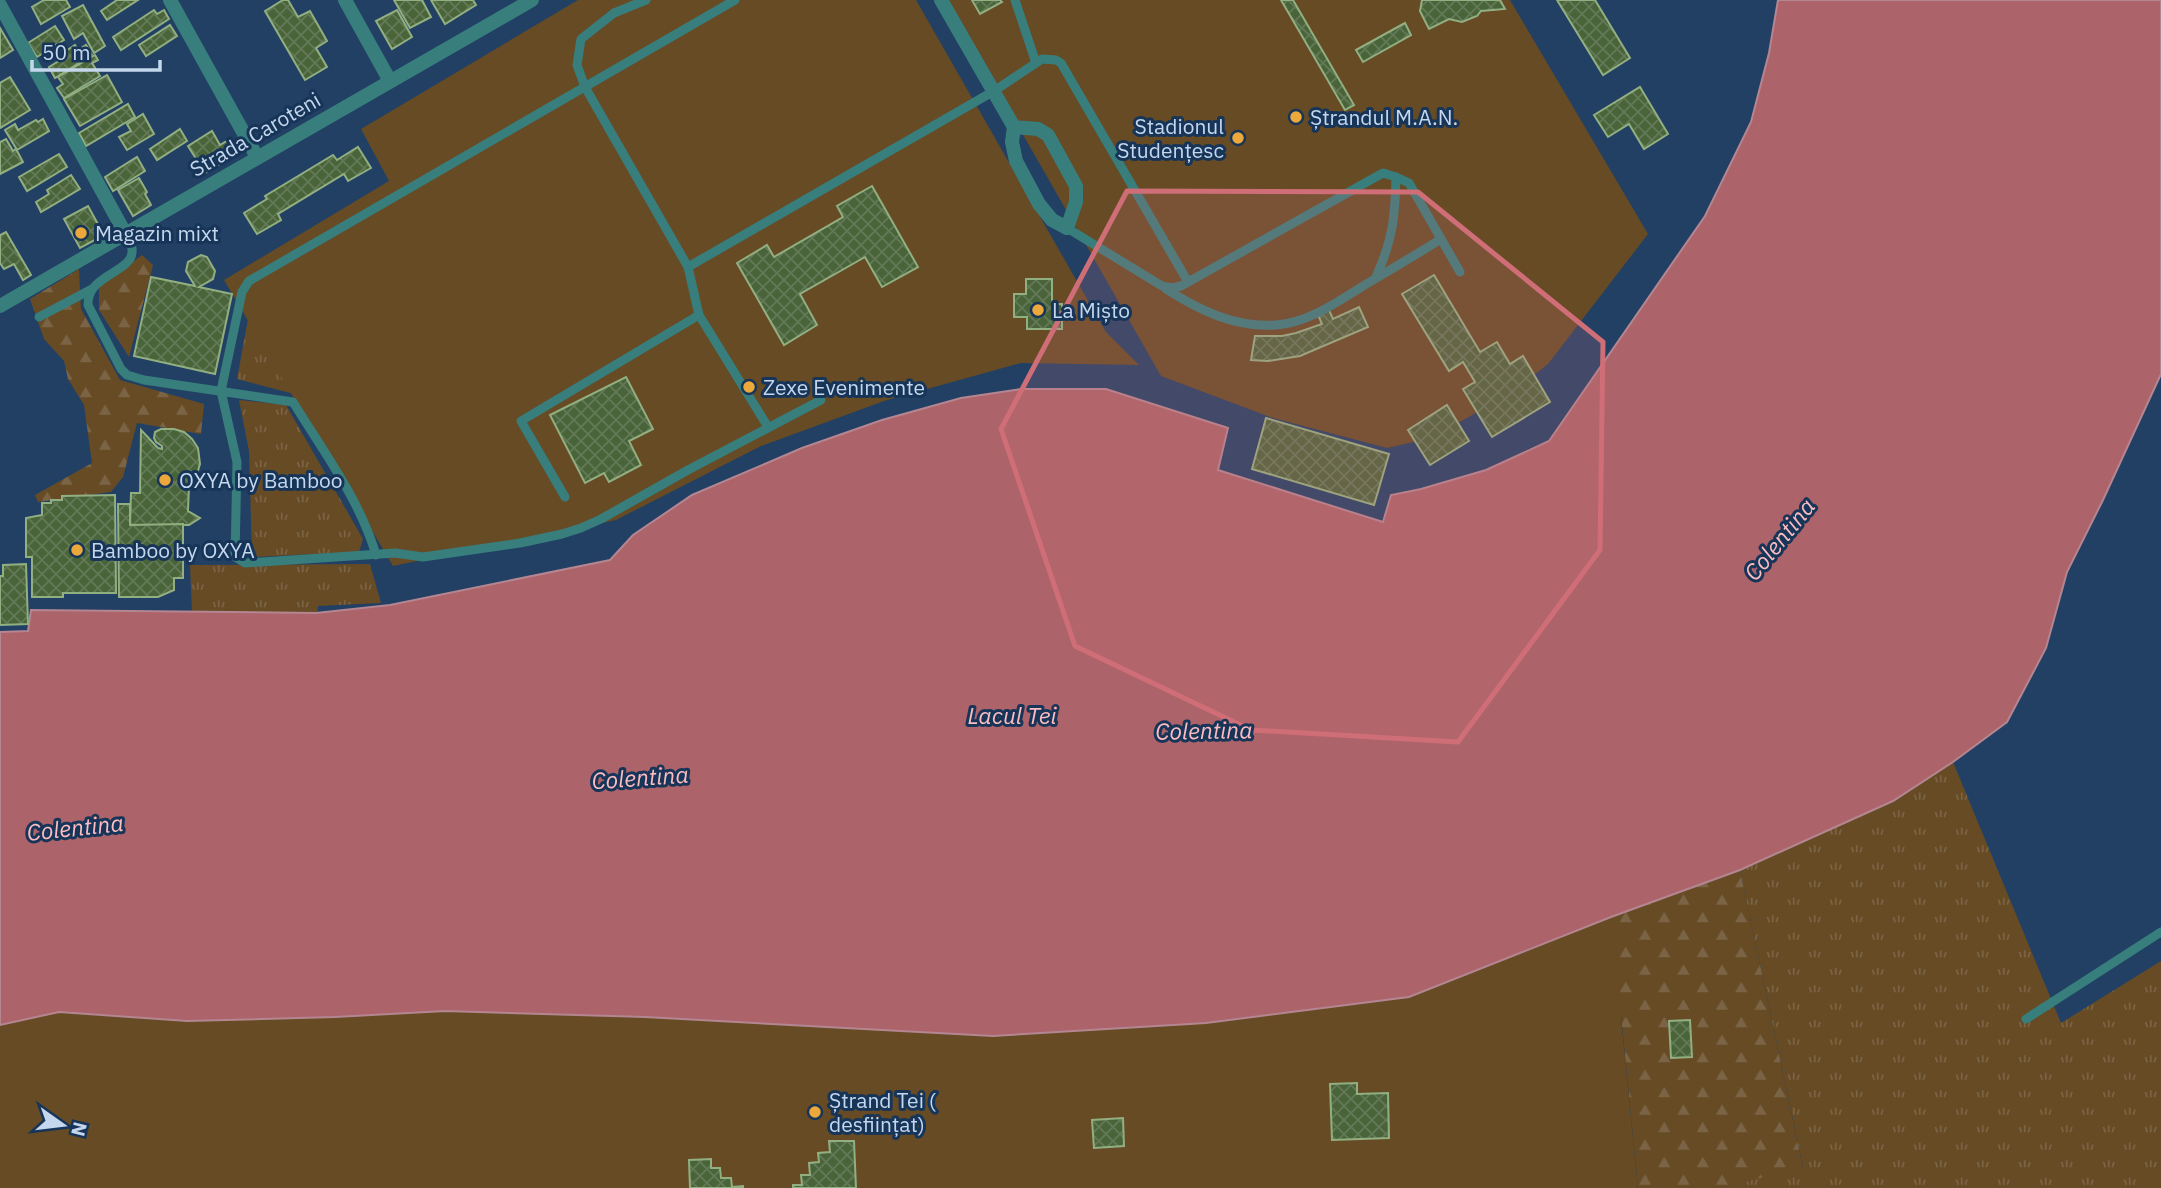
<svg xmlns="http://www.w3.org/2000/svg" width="2161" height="1188" font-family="'IBM Plex Sans',sans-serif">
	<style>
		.grass { fill: url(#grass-tufts) }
		.forest { fill: url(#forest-firs) }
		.park { fill: #664b25 }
		.water { fill: #ad636a; stroke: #b48691; stroke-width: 2 }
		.building { fill: url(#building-cross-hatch); stroke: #92af81; stroke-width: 2 }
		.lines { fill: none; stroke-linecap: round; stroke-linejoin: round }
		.lane { stroke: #387e7d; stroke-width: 9 }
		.street { stroke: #387e7d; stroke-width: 14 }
		.marked { fill: #cf6e77; fill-opacity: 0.2; stroke: #cf6e77; stroke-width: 5; stroke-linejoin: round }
		.poi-dot { fill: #eda83c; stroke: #173558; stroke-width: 2.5 }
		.labels { text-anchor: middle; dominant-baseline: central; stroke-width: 6; stroke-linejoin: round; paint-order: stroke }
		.poi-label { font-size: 21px; fill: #c5d7ed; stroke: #173558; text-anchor: start }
		.street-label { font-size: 21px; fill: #c5d7ed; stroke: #173558 }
		.water-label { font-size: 23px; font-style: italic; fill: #fcbcc0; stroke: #173558 }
	</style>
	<defs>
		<pattern id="grass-tufts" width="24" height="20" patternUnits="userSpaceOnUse" patternTransform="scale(1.75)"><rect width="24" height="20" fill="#664b25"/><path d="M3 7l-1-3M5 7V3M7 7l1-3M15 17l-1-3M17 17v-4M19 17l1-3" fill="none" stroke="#7a6445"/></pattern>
		<pattern id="forest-firs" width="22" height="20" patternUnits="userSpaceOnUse" patternTransform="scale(1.75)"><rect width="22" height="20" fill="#664b25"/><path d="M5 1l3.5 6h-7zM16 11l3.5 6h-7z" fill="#7a6445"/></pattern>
		<pattern id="building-cross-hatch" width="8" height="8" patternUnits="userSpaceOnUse" patternTransform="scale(1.75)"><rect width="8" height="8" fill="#4a643a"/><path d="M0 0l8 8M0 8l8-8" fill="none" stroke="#637957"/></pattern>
	</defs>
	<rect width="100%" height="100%" fill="#214064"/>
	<g class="grass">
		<polygon points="250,308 298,395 237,379"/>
		<polygon points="239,400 286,405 363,539 359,552 252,557 249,451"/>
		<polygon points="370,564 381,603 318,606 317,617 192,612 190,565"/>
		<polygon points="1953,762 2061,1023 2161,961 2161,1188 1720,1188 1803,1167 1740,870 1893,801"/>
	</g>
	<g class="forest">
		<polygon points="142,255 153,265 129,357 99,310 99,287"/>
		<polygon points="79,269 81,309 120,380 204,404 201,434 137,423 123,477 111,492 38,502 35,495 92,463 84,405 68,379 64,361 44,339 30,299"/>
		<polygon points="1740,870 1803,1168 1720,1188 1638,1188 1621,1015 0,1188 0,1025 59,1012 187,1021 335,1017 445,1011 645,1017 993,1036 1206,1023 1611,917"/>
	</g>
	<g class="park">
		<polygon points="578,0 916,0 1106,332 1139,365 1021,363 884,401 761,446 616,520 393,566 224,280 389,181 361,129"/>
		<polygon points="946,0 1510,0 1648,234 1548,364 1510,394 1431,438 1387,448 1273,418 1161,376"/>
		<polygon points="1611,917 1638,1188 0,1188 0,1025 59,1012 187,1021 335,1017 445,1011 645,1017 993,1036 1206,1023 1409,997"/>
	</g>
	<polygon class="water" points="1778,0 2161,0 2161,374 2103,500 2067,572 2046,648 2007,722 1953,762 1893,801 1740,870 1611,917 1409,997 1206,1023 993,1036 645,1017 445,1011 335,1017 187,1021 59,1012 0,1025 0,632 28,631 31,610 316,613 390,605 610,560 633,535 692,495 802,448 882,420 961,398 1021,389 1106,389 1228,428 1218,470 1383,522 1391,495 1421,489 1486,470 1549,441 1705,216 1751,122 1769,53"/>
	<g class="building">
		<polygon points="44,0 66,0 70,7 41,24 32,7"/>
		<polygon points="117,0 138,0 107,20 101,11"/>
		<polygon points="283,0 288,0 298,17 310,11 327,41 316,48 327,67 305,80 265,11"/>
		<polygon points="394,0 422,0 431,17 410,28"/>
		<polygon points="431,0 473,0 476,5 445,24"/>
		<polygon points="972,0 1000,0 1002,2 980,14"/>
		<polygon points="1281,0 1293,0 1354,105 1345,110"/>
		<polygon points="1422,0 1500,0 1505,9 1481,11 1477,16 1462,22 1449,19 1429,29 1420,11"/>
		<polygon points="1557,0 1595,0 1630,58 1603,75"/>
		<polygon points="83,5 105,46 94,53 83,33 74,39 62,16"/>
		<polygon points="154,10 157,14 164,10 169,19 121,50 113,37"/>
		<polygon points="397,10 412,37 392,49 376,21"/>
		<polygon points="1405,23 1411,35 1363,62 1356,50"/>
		<polygon points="170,25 177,36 146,56 139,45"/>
		<polygon points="55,26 64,40 37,57 28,43"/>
		<polygon points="0,28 13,50 0,58"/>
		<polygon points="75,45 78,50 86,45 92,55 55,78 49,67 67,56 66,51"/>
		<polygon points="95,55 98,60 92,63 100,76 64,98 57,88 63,84 58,77"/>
		<polygon points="107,75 122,102 80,126 64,99"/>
		<polygon points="10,77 30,110 0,128 0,83"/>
		<polygon points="1640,87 1668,134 1644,149 1629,124 1608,137 1594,115"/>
		<polygon points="128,104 135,117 86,146 79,133"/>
		<polygon points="143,114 154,134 127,150 119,137 131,131 127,124"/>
		<polygon points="43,119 49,131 17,150 5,130 15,124 18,130 36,120 38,122"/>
		<polygon points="180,129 187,141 157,160 150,149"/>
		<polygon points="212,131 220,145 228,140 237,154 205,173 188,146"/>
		<polygon points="6,139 13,151 16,149 23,162 0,174 0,142"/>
		<polygon points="358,147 371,168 348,181 344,174 278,214 281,220 257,234 244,213 267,199 265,196 333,155 337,160"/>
		<polygon points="59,154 67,167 27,191 19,177"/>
		<polygon points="137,157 145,171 113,191 105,177"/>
		<polygon points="71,175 80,189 41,212 36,202 49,194 47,190"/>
		<polygon points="139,178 147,192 145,194 151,205 133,216 118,190"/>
		<polygon points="872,186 918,267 882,287 865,257 800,294 817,325 784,345 737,263 767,245 774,257 843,217 837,206"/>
		<polygon points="88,206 104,235 80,248 64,219"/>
		<polygon points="6,232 31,275 23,280 14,264 4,269 0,263 0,235"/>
		<polygon points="201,255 207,257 215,271 213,279 199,287 232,294 215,374 134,356 151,277 195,286 186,271 188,262"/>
		<polygon points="1434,275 1480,352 1497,342 1510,364 1523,356 1550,402 1492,437 1463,389 1475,382 1463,362 1449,371 1402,294"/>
		<polygon points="1026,279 1052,279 1052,304 1062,304 1062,329 1027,329 1027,317 1014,317 1014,294 1026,294"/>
		<polygon points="1359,307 1368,327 1300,356 1268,361 1251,360 1255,336 1282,336 1296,333 1322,324 1318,315 1329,310 1333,319"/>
		<polygon points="626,377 653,429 629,441 641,465 609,482 604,473 585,483 550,415"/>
		<polygon points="1447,405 1469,441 1430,465 1408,430"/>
		<polygon points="1266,418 1389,454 1374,505 1252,469"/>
		<polygon points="161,429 174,429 184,432 192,439 198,448 200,464 197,474 189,486 188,511 200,518 189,525 130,525 131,493 140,493 141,430 158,448 162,449 162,446 156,442 154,438 155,432"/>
		<polygon points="115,495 116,593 63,593 63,597 32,597 32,557 26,557 26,518 42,515 42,503 51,503 51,500 62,500 62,496"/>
		<polygon points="118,504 130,504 130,525 183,524 183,578 174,578 174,590 158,597 119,597"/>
		<polygon points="26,564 28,624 0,625 0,576 3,576 3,565"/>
		<polygon points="1690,1020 1692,1057 1671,1058 1669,1021"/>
		<polygon points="1357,1083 1357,1094 1388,1093 1389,1138 1332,1140 1330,1084"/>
		<polygon points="1123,1118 1124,1146 1094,1148 1092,1120"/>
		<polygon points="829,1141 854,1141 856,1188 793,1188 793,1185 802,1185 801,1175 810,1175 809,1163 819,1162 818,1153 830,1152"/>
		<polygon points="711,1159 711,1168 720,1168 721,1178 731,1178 732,1187 743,1186 743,1188 690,1188 689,1160"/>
	</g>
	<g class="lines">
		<g class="lane">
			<polyline points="646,0 614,13 581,39 577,65 585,87 688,267 699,315 768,427"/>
			<polyline points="735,0 249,281 242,292 221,391 237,462 235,557 245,563 395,553 423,557 520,543 562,534 581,528 601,519 688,470 821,400"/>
			<polyline points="1015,0 1036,63"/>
			<polyline points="1067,228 1162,286 1172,288 1181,286 1383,173 1396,177 1409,183 1460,272"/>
			<path d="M125,233C128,237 132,243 132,249C135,273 87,273 88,305L121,369L127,375L144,380L293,402C323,451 360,500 376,555"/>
			<polyline points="688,267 994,91 1042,59 1056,60 1061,63 1188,282"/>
			<path d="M1376,277C1393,239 1395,217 1396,177"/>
			<path d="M1166,289C1199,310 1235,328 1276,325C1309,323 1340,300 1368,283C1392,269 1417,254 1441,239"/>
			<polyline points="39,317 92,289"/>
			<polyline points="565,497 521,421 699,315"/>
			<polyline points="2026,1019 2161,932"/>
		</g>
		<g class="street">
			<polyline points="170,0 257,157"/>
			<polyline points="345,0 390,81"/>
			<polyline points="941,0 1014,127 1012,142 1016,161 1039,204 1052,220 1067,228 1076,202 1076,186 1048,135 1038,129 1014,127"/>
			<polyline points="0,5 125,233"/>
			<polyline points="0,306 532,0"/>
		</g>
	</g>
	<path class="marked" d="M1127,191L1418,192L1603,342L1600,550L1458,742L1251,730L1075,646L1001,429Z"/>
	<g class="poi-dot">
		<circle cx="1296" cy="117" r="7"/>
		<circle cx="1238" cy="138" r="7"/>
		<circle cx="81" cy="233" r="7"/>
		<circle cx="1038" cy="310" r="7"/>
		<circle cx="749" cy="387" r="7"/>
		<circle cx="165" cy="480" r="7"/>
		<circle cx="77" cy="550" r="7"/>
		<circle cx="815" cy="1112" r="7"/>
	</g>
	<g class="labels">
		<g class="poi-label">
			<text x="1310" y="117">Ștrandul M.A.N.</text>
			<text x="1224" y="126" text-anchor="end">Stadionul<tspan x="1224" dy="24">Studențesc</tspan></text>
			<text x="95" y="233">Magazin mixt</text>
			<text x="1052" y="310">La Mișto</text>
			<text x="763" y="387">Zexe Evenimente</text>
			<text x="179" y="480">OXYA by Bamboo</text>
			<text x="91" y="550">Bamboo by OXYA</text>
			<text x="829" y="1100">Ștrand Tei (<tspan x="829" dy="24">desființat)</tspan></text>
		</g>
		<g class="street-label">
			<text transform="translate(255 134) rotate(-30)">Strada Caroteni</text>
		</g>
		<g class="water-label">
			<text transform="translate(1779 539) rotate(-51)">Colentina</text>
			<text x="1012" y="715">Lacul Tei</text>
			<text transform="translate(1204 730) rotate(-1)">Colentina</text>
			<text transform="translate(640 777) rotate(-4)">Colentina</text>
			<text transform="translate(75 827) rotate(-6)">Colentina</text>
		</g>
	</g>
	<g transform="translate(63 1125) rotate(104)" stroke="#173558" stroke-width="5" paint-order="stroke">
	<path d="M0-5L12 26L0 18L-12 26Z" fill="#c5d7ed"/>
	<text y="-10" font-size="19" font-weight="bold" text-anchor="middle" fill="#c5d7ed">N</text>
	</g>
	<path d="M32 60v10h128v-10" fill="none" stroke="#c5d7ed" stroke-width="3.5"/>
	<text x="42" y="60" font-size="21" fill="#c5d7ed" stroke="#173558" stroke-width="5" paint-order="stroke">50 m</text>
</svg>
